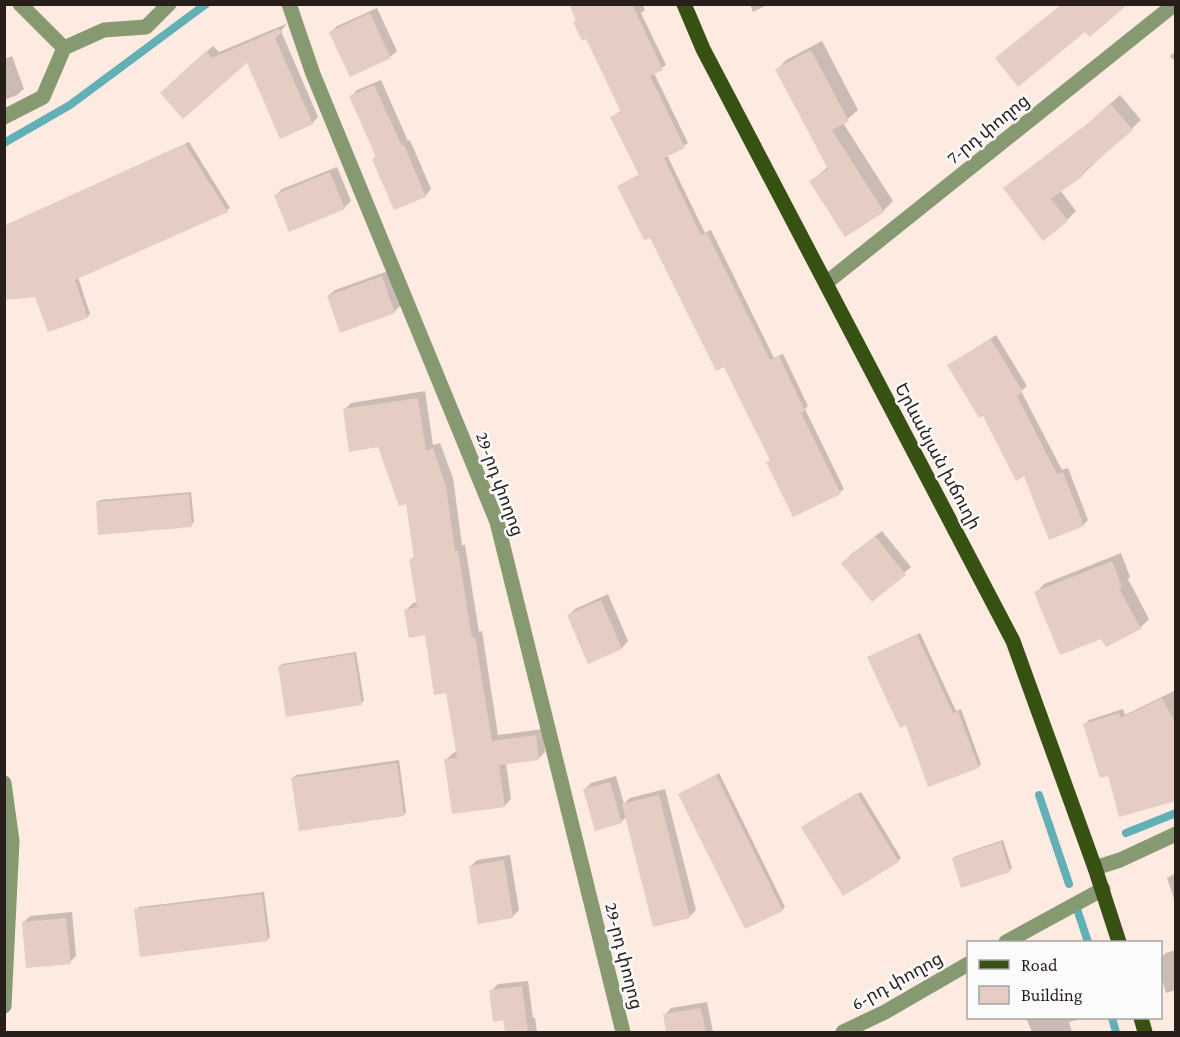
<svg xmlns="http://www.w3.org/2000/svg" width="1180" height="1037" font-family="'Crimson Pro','Noto Sans Armenian',serif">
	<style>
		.shadow { fill: #0003 }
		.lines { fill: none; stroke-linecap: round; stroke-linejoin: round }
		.stream { stroke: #62afb5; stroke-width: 8 }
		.building { fill: #e5cdc3 }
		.street { stroke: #869971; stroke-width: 15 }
		.primary { stroke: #375112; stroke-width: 15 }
		.labels { text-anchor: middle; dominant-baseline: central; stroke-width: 5; stroke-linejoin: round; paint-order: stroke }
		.street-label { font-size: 18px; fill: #281f1b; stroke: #fbfbfb }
	</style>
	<rect width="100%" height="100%" fill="#fdeae1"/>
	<g class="shadow">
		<polygon points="611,4 642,4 645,10 641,13 666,65 654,73 688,143 667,155 705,233 711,230 774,358 783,354 808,406 805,409 844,489 840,492 771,459 725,365 651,236 619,186 640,174 612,117 622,110"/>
		<polygon points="750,4 769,4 753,12"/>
		<polygon points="377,8 397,51 390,57 331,32 337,26"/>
		<polygon points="286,24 286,25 281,31 318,117 312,123 247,60 168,86 213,46 219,52"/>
		<polygon points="822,41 858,110 843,123 893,201 883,211 811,181 828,167 777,70 786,60"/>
		<polygon points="1176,51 1176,63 1170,56"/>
		<polygon points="12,56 24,89 17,95 4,100 4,59"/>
		<polygon points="381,80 408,141 410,140 431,189 425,196 373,159 377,155 351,97 357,90"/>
		<polygon points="1120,95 1141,120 1083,174 1060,190 1076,211 1067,220 1005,188 1014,180 1094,119"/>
		<polygon points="189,142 230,208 227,210 78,277 90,314 87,317 36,295 4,298 4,226"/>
		<polygon points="337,167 351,201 344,208 276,195 282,189"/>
		<polygon points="388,271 401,305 394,312 328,296 335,290"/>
		<polygon points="996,335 1027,386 1021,391 1062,470 1068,468 1088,520 1083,525 1025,474 949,365"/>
		<polygon points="425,391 433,445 440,443 453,478 462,545 465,545 479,632 482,631 498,735 543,729 545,752 538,759 506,763 511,799 504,806 446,760 453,753 457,752 448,692 426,634 406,610 413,603 418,602 411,560 415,555 407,502 379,446 344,410 351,403"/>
		<polygon points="191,492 194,522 191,525 97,502 100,500"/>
		<polygon points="882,531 911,567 872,600 849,556"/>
		<polygon points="1121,553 1130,577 1128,579 1149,619 1140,628 1102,637 1036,593 1044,584"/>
		<polygon points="608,594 628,641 622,648 589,662 569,615 575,609"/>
		<polygon points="920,633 956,711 961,709 981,764 978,767 907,723 872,655"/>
		<polygon points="356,652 364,701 361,703 279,667 282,664"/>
		<polygon points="1176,690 1176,799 1109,774 1084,725 1089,720 1123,709 1125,715"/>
		<polygon points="399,760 406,812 404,815 293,778 296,775"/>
		<polygon points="719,773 785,907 782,910 680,794"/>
		<polygon points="616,776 624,804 630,798 665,789 696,910 690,916 654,926 627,816 621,822 584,790 591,783"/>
		<polygon points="861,792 901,858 898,861 806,824"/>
		<polygon points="1003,840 1012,868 1009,870 953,859 956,856"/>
		<polygon points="510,855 519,910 512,917 471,866 477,860"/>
		<polygon points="1176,873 1176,905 1167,878"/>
		<polygon points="264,892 270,937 267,940 136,910 139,907"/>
		<polygon points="72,912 76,956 70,962 23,923 30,916"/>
		<polygon points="1176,950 1176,990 1166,993 1160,972 1160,959 1166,953"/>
		<polygon points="528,981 533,1018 535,1018 537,1032 507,1032 504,1019 491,991 498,984"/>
		<polygon points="707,1002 713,1032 668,1032 665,1015 671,1008"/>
		<polygon points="1026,1018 1084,1018 1069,1022 1072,1032 1032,1032"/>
	</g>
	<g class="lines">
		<g class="stream">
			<polyline points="4,143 70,105 206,4"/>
			<polyline points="1039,795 1069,884"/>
			<polyline points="1126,833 1176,813"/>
			<polyline points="1077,909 1088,942"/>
			<polyline points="1112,1018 1116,1032"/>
		</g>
	</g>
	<g class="building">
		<polygon points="569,4 632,4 663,70 650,76 685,148 664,158 701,235 707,233 770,360 779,356 805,411 801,413 841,494 793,517 766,462 770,460 724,367 716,371 650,238 644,240 617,186 639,175 610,117 621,112 586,39 582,41 573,22 576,20"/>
		<polygon points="1062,4 1128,4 1090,37 1085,32 1018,87 995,58"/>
		<polygon points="370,13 391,58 350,77 329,32"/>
		<polygon points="279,29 281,33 275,38 313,124 280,139 247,63 183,119 160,93 206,51 212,58"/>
		<polygon points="811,50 849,121 832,130 884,212 845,237 809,181 828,169 775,69"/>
		<polygon points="374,85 402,146 404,145 426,197 394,210 372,159 376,157 349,96"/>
		<polygon points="1110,103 1133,130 1082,173 1084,175 1051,199 1068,221 1043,241 1003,188 1083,128"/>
		<polygon points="185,144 228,212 75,280 88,318 48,332 35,297 4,300 4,226"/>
		<polygon points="330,172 345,209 289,232 274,195"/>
		<polygon points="382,276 395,313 340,333 327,296"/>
		<polygon points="991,339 1023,392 1017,396 1057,474 1063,472 1084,526 1049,540 1024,476 1016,481 983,416 979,418 947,365"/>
		<polygon points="418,398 426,451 433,448 446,486 455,551 458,551 472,638 475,637 492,741 536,735 539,760 499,765 505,807 452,814 444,759 457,758 446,693 434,695 425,635 409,638 404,610 417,607 409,559 414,558 406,504 399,506 378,447 349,452 343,409"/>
		<polygon points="189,494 192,527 98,535 96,502"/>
		<polygon points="875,536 906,575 872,602 841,563"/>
		<polygon points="1112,561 1122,587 1119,588 1141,629 1106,647 1101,639 1060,655 1034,592"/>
		<polygon points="601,600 622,649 588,664 567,615"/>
		<polygon points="917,635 953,713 958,711 979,768 928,787 906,725 900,728 867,657"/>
		<polygon points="354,654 362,705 286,717 278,666"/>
		<polygon points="1162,698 1176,724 1176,801 1119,817 1108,776 1100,778 1083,724 1119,713 1121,718"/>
		<polygon points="397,763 404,816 299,831 291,778"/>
		<polygon points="716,775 783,911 745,929 678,794"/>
		<polygon points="610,782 622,823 595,831 583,789"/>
		<polygon points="857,793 899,862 843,896 801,827"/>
		<polygon points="659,795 690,918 653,927 622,804"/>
		<polygon points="1001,842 1010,872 961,888 952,858"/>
		<polygon points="504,860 513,918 478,924 469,866"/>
		<polygon points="262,894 268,941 140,957 134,909"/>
		<polygon points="66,918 71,964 26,968 22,922"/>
		<polygon points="522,986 528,1032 505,1032 503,1020 493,1022 489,990"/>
		<polygon points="701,1008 706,1032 666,1032 663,1014"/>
	</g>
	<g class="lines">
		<g class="street">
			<polyline points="20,4 64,48"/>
			<polyline points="289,4 313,74 497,522 623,1032"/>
			<polyline points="4,117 43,97 64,48 104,30 146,27 169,4"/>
			<polyline points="826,283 1175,4"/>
			<polyline points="4,783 12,841 4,1006"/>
			<polyline points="1095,868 1120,860 1176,834"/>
			<polyline points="1006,942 1103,889"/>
			<polyline points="843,1032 885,1012 968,964"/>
		</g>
		<g class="primary">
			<polyline points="684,4 703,49 1013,641 1095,868 1119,942"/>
			<polyline points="1141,1018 1145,1032"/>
		</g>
	</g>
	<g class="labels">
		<g class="street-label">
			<text transform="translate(988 129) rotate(-39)">7-րդ փողոց</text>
			<text transform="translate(938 456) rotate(62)">Երևանյան խճուղի</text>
			<text transform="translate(500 484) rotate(70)">29-րդ փողոց</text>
			<text transform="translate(624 956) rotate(76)">29-րդ փողոց</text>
			<text transform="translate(897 981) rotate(-29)">6-րդ փողոց</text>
		</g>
	</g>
	<rect width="1180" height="1037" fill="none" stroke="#281f1b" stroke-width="12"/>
	<rect x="967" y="941" width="195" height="78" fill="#fbfbfb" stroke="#a7a3a1" stroke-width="1.5"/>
	<rect x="979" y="960" width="30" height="9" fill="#375112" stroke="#a7a3a1" stroke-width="1.5"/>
	<text x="1021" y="971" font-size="18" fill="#281f1b">Road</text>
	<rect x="979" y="986" width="30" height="18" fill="#e5cdc3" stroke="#a7a3a1" stroke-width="1.5"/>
	<text x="1021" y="1001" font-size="18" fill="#281f1b">Building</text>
</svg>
